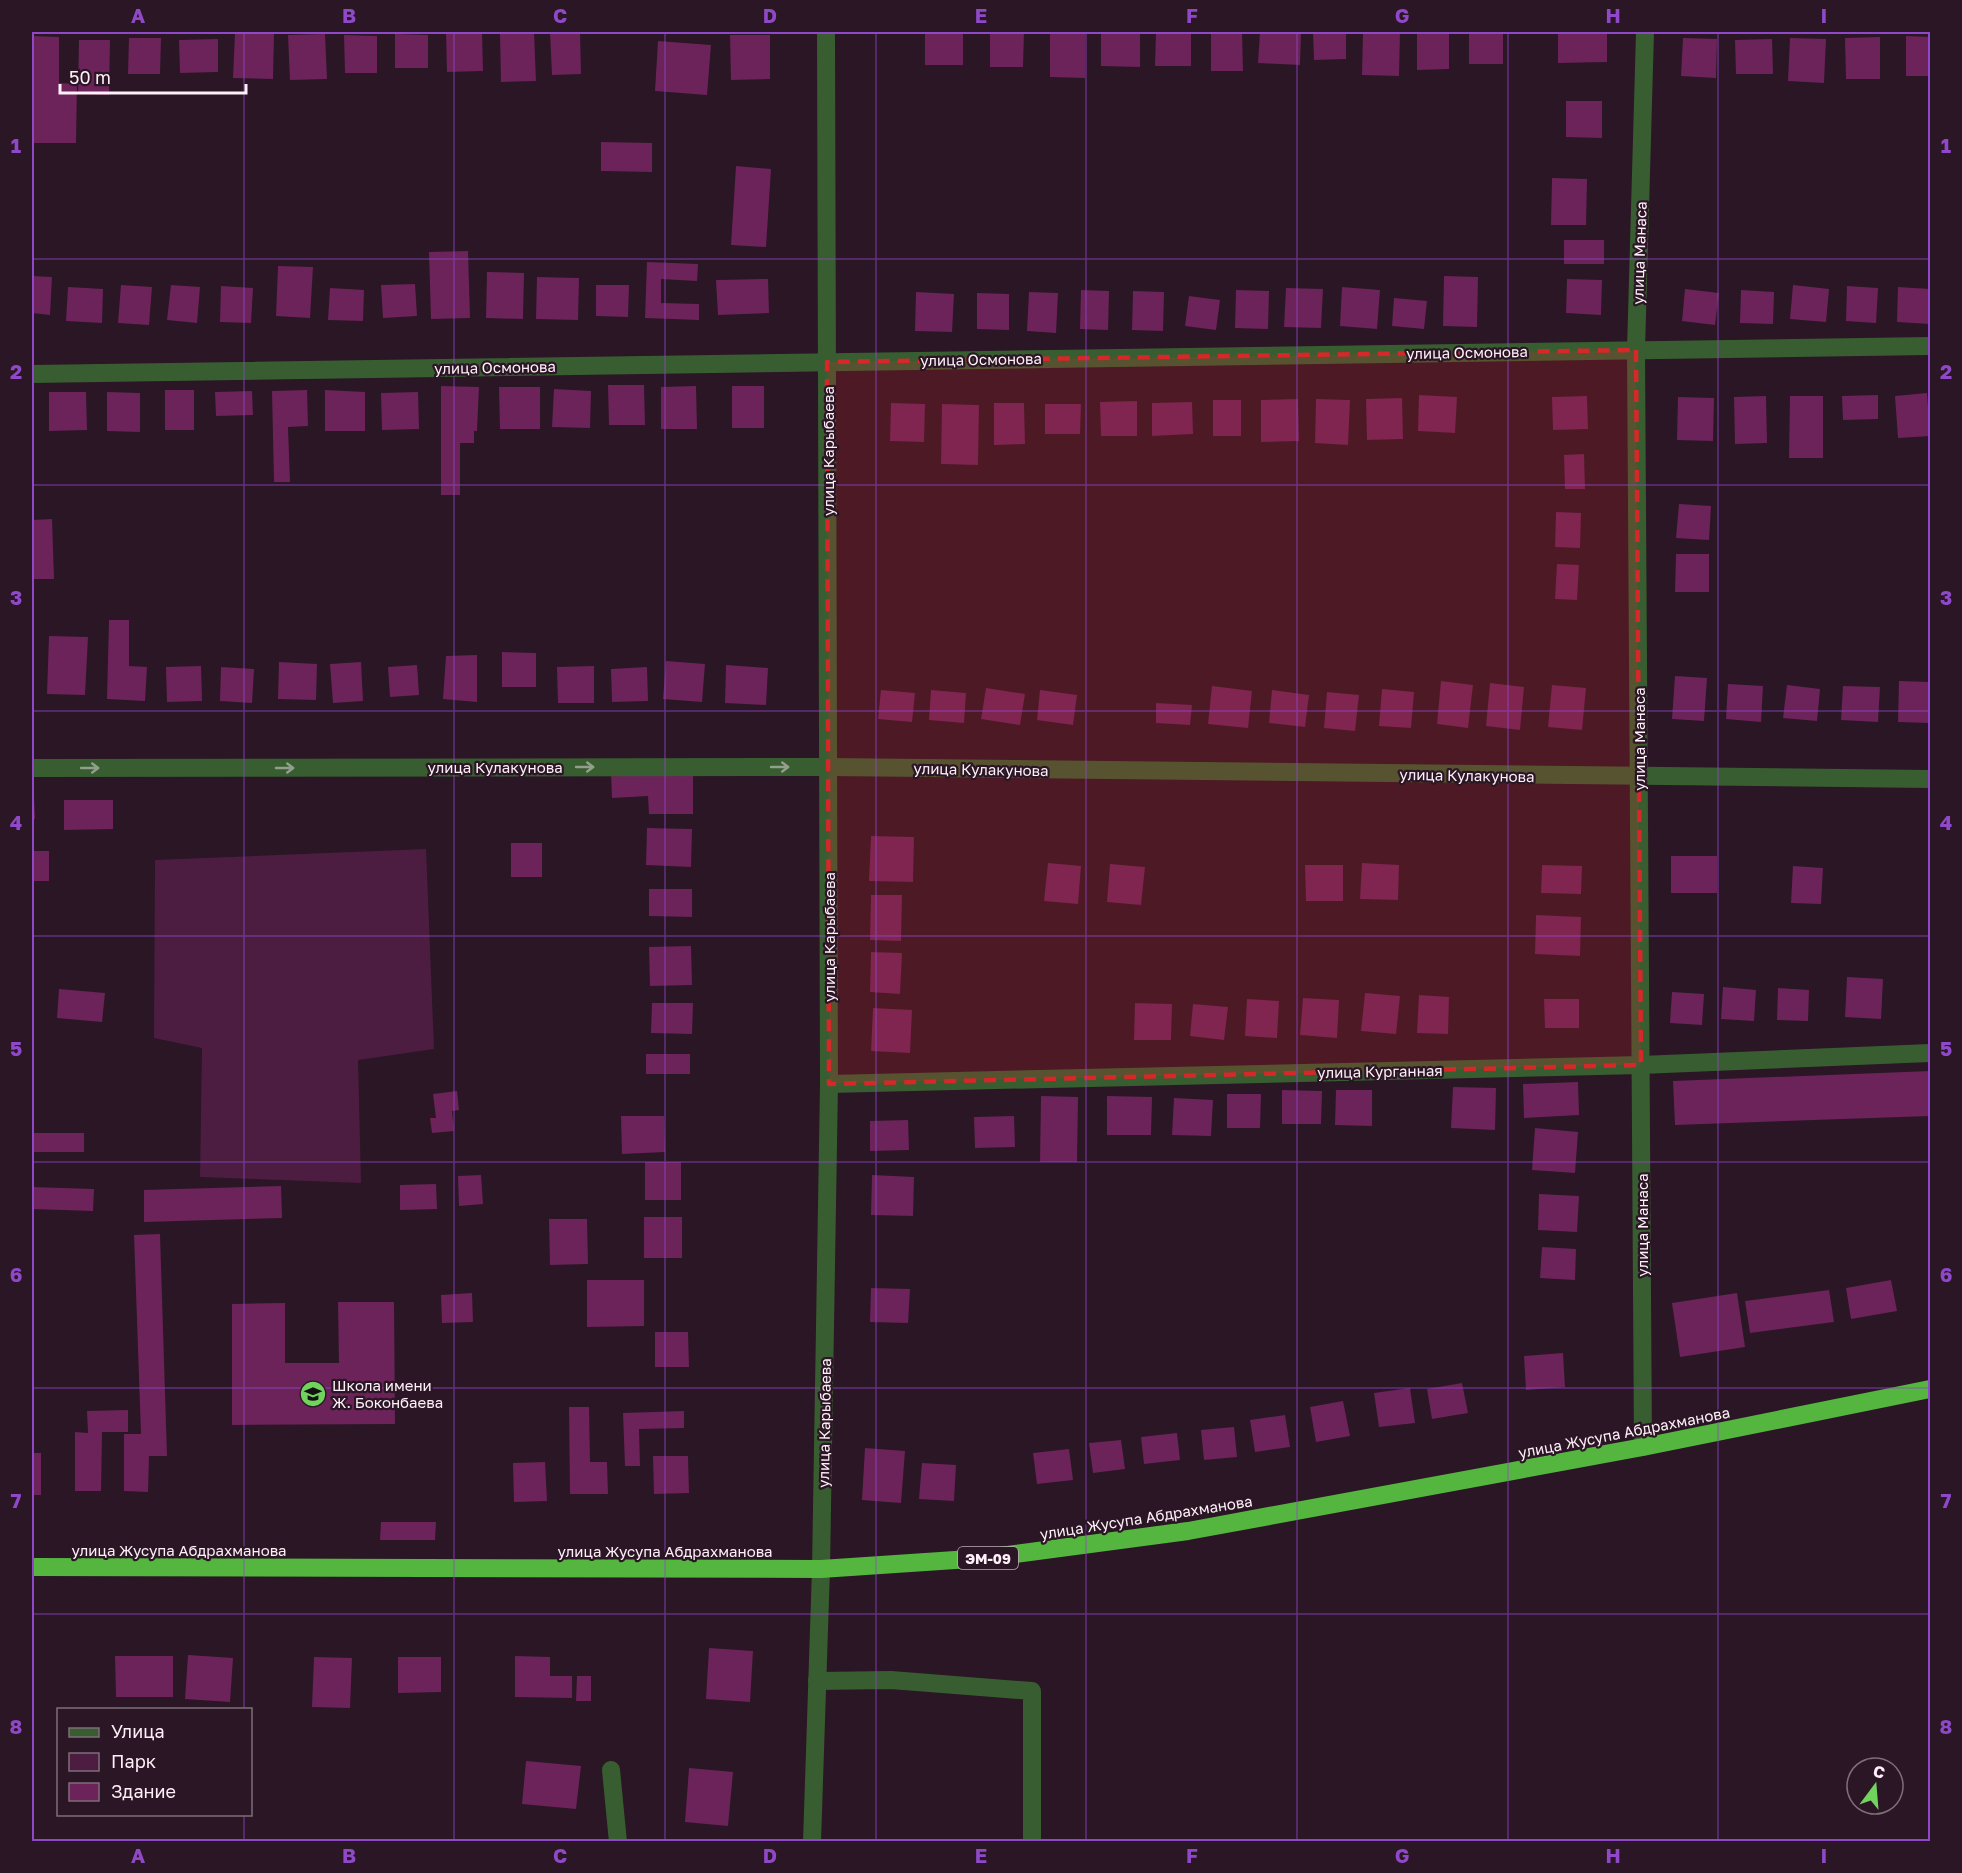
<svg xmlns="http://www.w3.org/2000/svg" width="1962" height="1873" font-family="'Golos Text',sans-serif">
	<style>
		.green { fill: #4d1d41 }
		.building { fill: #6b235a }
		.lines { fill: none; stroke-linecap: round; stroke-linejoin: round }
		.minor { stroke: #385d31; stroke-width: 18 }
		.highway { stroke: #54b63e; stroke-width: 18 }
		.oneway { stroke: #919f8b }
		.marked { fill: #d62828; fill-opacity: 0.2; stroke: #d62828; stroke-width: 4.5; stroke-dasharray: 12 8; stroke-linejoin: round }
		.grid { fill: none; stroke: #8f49c8; stroke-width: 1.5; stroke-opacity: 0.55 }
		.labels { text-anchor: middle; dominant-baseline: central; stroke-width: 4.5; stroke-linejoin: round; paint-order: stroke }
		.shield { fill: #2a1624; stroke: #beaeb8; stroke-width: 1.5 }
		.shield-label { font-size: 14px; font-weight: bold; fill: #feeff8 }
		.street-label { font-size: 15px; fill: #feeff8; stroke: #2a1624 }
		.poi-label { font-size: 15px; fill: #feeff8; stroke: #2a1624; text-anchor: start }
		.neatline { fill: none; stroke: #8f49c8; stroke-width: 2 }
		.grid-label { font-size: 20px; text-anchor: middle; font-weight: bold; fill: #8f49c8 }
	</style>
	<rect width="100%" height="100%" fill="#2a1624"/>
	<polygon class="green" points="426,849 434,1049 358,1060 361,1183 200,1177 202,1048 154,1038 155,860"/>
	<g class="building">
		<polygon points="446,32 482,32 483,71 447,72"/>
		<polygon points="534,32 536,81 501,82 500,34"/>
		<polygon points="550,32 580,32 581,74 552,75"/>
		<rect x="925" y="32" width="38" height="33"/>
		<polygon points="990,32 1024,32 1023,67 990,67"/>
		<polygon points="1050,32 1085,32 1085,78 1050,77"/>
		<polygon points="1101,32 1140,32 1140,67 1101,66"/>
		<polygon points="1156,32 1191,32 1191,66 1155,66"/>
		<polygon points="1211,32 1242,32 1243,71 1211,71"/>
		<polygon points="1260,32 1301,32 1300,65 1258,63"/>
		<polygon points="1313,32 1346,32 1346,59 1314,60"/>
		<polygon points="1363,32 1400,32 1399,76 1362,75"/>
		<polygon points="1417,32 1449,32 1449,69 1417,70"/>
		<rect x="1469" y="32" width="34" height="32"/>
		<polygon points="1558,32 1607,32 1607,62 1558,63"/>
		<polygon points="235,33 274,34 273,79 233,78"/>
		<polygon points="325,34 327,79 290,80 288,35"/>
		<polygon points="395,34 428,35 428,68 395,68"/>
		<polygon points="344,35 377,36 377,73 345,73"/>
		<polygon points="730,35 770,35 770,79 731,80"/>
		<polygon points="32,36 59,37 59,83 77,84 76,143 32,143"/>
		<polygon points="1906,36 1930,37 1930,76 1906,76"/>
		<polygon points="1880,37 1880,79 1846,79 1845,38"/>
		<polygon points="129,38 161,38 160,74 128,74"/>
		<polygon points="1683,38 1717,39 1716,78 1681,76"/>
		<polygon points="1790,38 1826,39 1824,83 1788,81"/>
		<polygon points="218,39 218,72 180,73 179,40"/>
		<polygon points="1772,39 1773,74 1736,74 1735,40"/>
		<polygon points="79,40 110,40 109,95 78,94"/>
		<polygon points="658,41 711,45 707,95 655,91"/>
		<polygon points="1566,101 1602,101 1602,138 1566,137"/>
		<polygon points="601,142 652,143 652,172 601,171"/>
		<polygon points="736,166 771,169 766,247 731,245"/>
		<polygon points="1552,178 1587,179 1586,225 1551,225"/>
		<rect x="1564" y="240" width="40" height="24"/>
		<polygon points="468,251 470,318 431,319 429,252"/>
		<polygon points="647,262 698,264 697,281 661,279 661,303 699,304 699,320 645,318"/>
		<polygon points="278,266 313,267 310,318 276,316"/>
		<polygon points="487,272 524,273 523,319 486,318"/>
		<polygon points="32,276 52,277 50,315 32,313"/>
		<polygon points="1444,276 1478,277 1477,327 1443,326"/>
		<polygon points="537,277 579,278 578,320 536,319"/>
		<polygon points="768,279 769,313 718,315 716,280"/>
		<polygon points="1567,279 1602,280 1601,315 1566,313"/>
		<polygon points="415,284 417,316 383,318 381,285"/>
		<polygon points="121,285 152,287 149,325 118,323"/>
		<polygon points="171,285 200,287 197,323 167,320"/>
		<polygon points="596,285 629,285 628,317 596,316"/>
		<polygon points="1793,285 1829,289 1826,322 1790,319"/>
		<polygon points="221,286 253,288 251,323 220,322"/>
		<polygon points="1847,286 1878,288 1876,323 1846,321"/>
		<polygon points="68,287 103,289 102,323 66,321"/>
		<polygon points="1342,287 1380,290 1377,329 1340,326"/>
		<polygon points="1898,287 1930,289 1930,324 1897,322"/>
		<polygon points="330,288 364,290 363,321 328,320"/>
		<polygon points="1286,288 1323,289 1321,328 1284,327"/>
		<polygon points="1685,289 1719,293 1715,325 1682,321"/>
		<polygon points="1081,290 1109,291 1108,330 1080,329"/>
		<polygon points="1236,290 1269,291 1268,329 1235,328"/>
		<polygon points="1741,290 1774,292 1773,324 1740,323"/>
		<polygon points="1133,291 1164,292 1163,331 1132,330"/>
		<polygon points="916,292 954,294 952,332 915,331"/>
		<polygon points="1029,292 1058,293 1056,333 1027,331"/>
		<polygon points="977,293 1009,294 1009,330 977,329"/>
		<polygon points="1189,296 1220,300 1216,330 1185,326"/>
		<polygon points="1394,298 1427,301 1424,329 1392,326"/>
		<polygon points="608,385 644,385 645,425 609,425"/>
		<polygon points="441,386 479,387 477,431 474,431 474,443 460,443 460,495 441,495"/>
		<polygon points="696,386 697,429 661,429 661,387"/>
		<rect x="732" y="386" width="32" height="42"/>
		<polygon points="499,387 540,387 540,429 500,429"/>
		<polygon points="554,389 591,391 590,428 552,427"/>
		<rect x="165" y="390" width="29" height="40"/>
		<polygon points="307,390 308,426 288,427 290,482 274,482 272,391"/>
		<polygon points="325,390 365,392 365,431 325,431"/>
		<polygon points="252,391 253,415 216,416 215,392"/>
		<polygon points="49,392 86,392 87,430 49,431"/>
		<polygon points="107,392 140,393 140,432 107,431"/>
		<polygon points="418,392 419,429 382,430 381,393"/>
		<polygon points="1927,393 1930,436 1898,438 1895,396"/>
		<polygon points="1419,395 1457,397 1455,433 1418,431"/>
		<polygon points="1878,395 1878,419 1843,420 1842,396"/>
		<polygon points="1587,396 1588,429 1553,430 1552,397"/>
		<polygon points="1766,396 1767,443 1735,444 1734,397"/>
		<polygon points="1790,396 1823,396 1823,458 1789,458"/>
		<polygon points="1678,397 1714,398 1713,441 1677,440"/>
		<polygon points="1402,398 1403,439 1367,440 1366,399"/>
		<polygon points="1298,399 1299,441 1261,442 1261,400"/>
		<polygon points="1316,399 1350,400 1348,445 1315,443"/>
		<rect x="1213" y="400" width="28" height="36"/>
		<polygon points="1137,401 1137,436 1101,436 1100,402"/>
		<polygon points="1192,402 1193,434 1152,436 1152,403"/>
		<polygon points="891,403 925,404 924,442 890,441"/>
		<polygon points="994,403 1024,403 1025,444 994,445"/>
		<polygon points="942,404 979,405 978,465 941,464"/>
		<polygon points="1045,404 1081,404 1080,434 1045,434"/>
		<polygon points="1584,454 1585,489 1565,489 1564,455"/>
		<polygon points="1679,504 1711,506 1709,540 1676,538"/>
		<polygon points="1556,512 1581,513 1580,548 1555,547"/>
		<polygon points="52,519 54,579 32,579 32,520"/>
		<polygon points="1676,554 1709,554 1709,592 1675,592"/>
		<polygon points="1557,564 1579,565 1577,600 1555,599"/>
		<polygon points="109,620 129,620 129,666 147,667 145,701 107,699"/>
		<polygon points="49,636 88,637 85,695 47,694"/>
		<polygon points="502,652 536,653 536,687 502,687"/>
		<polygon points="477,655 477,702 443,699 446,656"/>
		<polygon points="666,661 705,664 702,702 663,699"/>
		<polygon points="279,662 317,664 316,700 278,699"/>
		<polygon points="361,662 363,701 333,703 330,664"/>
		<polygon points="417,665 419,695 390,697 388,667"/>
		<polygon points="726,665 768,668 766,705 725,703"/>
		<polygon points="201,666 202,701 167,702 166,667"/>
		<polygon points="594,666 594,703 558,703 557,667"/>
		<polygon points="221,667 254,669 252,703 220,701"/>
		<polygon points="647,667 648,701 612,702 611,669"/>
		<polygon points="1675,676 1707,678 1704,721 1672,719"/>
		<polygon points="1441,681 1473,685 1468,728 1437,724"/>
		<polygon points="1899,681 1930,682 1930,723 1898,722"/>
		<polygon points="1490,683 1524,687 1520,730 1486,726"/>
		<polygon points="1728,684 1763,686 1761,722 1726,719"/>
		<polygon points="1552,685 1586,688 1582,730 1548,727"/>
		<polygon points="1787,685 1820,689 1817,721 1783,718"/>
		<polygon points="1212,686 1252,691 1248,728 1208,724"/>
		<polygon points="1843,686 1880,687 1878,722 1841,720"/>
		<polygon points="986,688 1025,694 1020,725 981,719"/>
		<polygon points="1382,689 1414,692 1411,728 1379,726"/>
		<polygon points="881,690 915,693 912,722 878,719"/>
		<polygon points="931,690 966,693 964,723 929,720"/>
		<polygon points="1040,690 1077,695 1073,725 1037,720"/>
		<polygon points="1272,690 1309,695 1305,727 1269,723"/>
		<polygon points="1327,692 1359,695 1355,731 1324,728"/>
		<polygon points="1156,703 1192,705 1190,725 1156,723"/>
		<polygon points="693,771 693,814 649,814 648,796 612,798 611,773"/>
		<polygon points="34,796 35,819 32,819 32,797"/>
		<polygon points="64,800 113,800 113,829 64,830"/>
		<polygon points="647,828 692,829 691,867 646,865"/>
		<polygon points="871,836 914,837 913,882 869,881"/>
		<rect x="511" y="843" width="31" height="34"/>
		<rect x="32" y="851" width="17" height="30"/>
		<rect x="1671" y="856" width="46" height="37"/>
		<polygon points="1048,863 1081,866 1078,904 1044,901"/>
		<polygon points="1362,863 1399,865 1398,900 1360,899"/>
		<polygon points="1110,864 1145,867 1141,905 1107,902"/>
		<polygon points="1305,865 1343,865 1343,901 1306,901"/>
		<polygon points="1542,865 1582,866 1581,894 1541,893"/>
		<polygon points="1793,866 1823,868 1821,904 1791,903"/>
		<polygon points="649,889 692,889 692,917 649,916"/>
		<polygon points="871,895 902,895 901,941 870,940"/>
		<polygon points="1536,915 1581,917 1580,956 1535,954"/>
		<polygon points="691,946 692,985 650,986 649,947"/>
		<polygon points="871,952 902,953 900,994 870,992"/>
		<polygon points="1847,977 1883,979 1881,1019 1845,1017"/>
		<polygon points="1723,987 1756,990 1754,1021 1721,1019"/>
		<polygon points="1778,988 1809,990 1808,1021 1777,1020"/>
		<polygon points="59,989 105,993 102,1022 57,1018"/>
		<polygon points="1672,992 1704,994 1702,1025 1670,1023"/>
		<polygon points="1365,993 1400,996 1396,1034 1361,1031"/>
		<polygon points="1419,995 1449,997 1448,1034 1417,1033"/>
		<polygon points="1303,998 1339,1000 1337,1038 1300,1035"/>
		<polygon points="1247,999 1279,1001 1277,1038 1245,1036"/>
		<polygon points="1544,999 1579,999 1579,1028 1545,1028"/>
		<polygon points="652,1003 693,1003 692,1034 651,1033"/>
		<polygon points="1135,1003 1172,1004 1171,1040 1134,1040"/>
		<polygon points="1193,1004 1228,1007 1224,1040 1190,1036"/>
		<polygon points="873,1008 912,1010 910,1053 871,1051"/>
		<rect x="646" y="1054" width="44" height="20"/>
		<polygon points="1930,1071 1930,1116 1675,1125 1673,1081"/>
		<polygon points="1578,1082 1579,1115 1524,1118 1523,1084"/>
		<polygon points="1453,1087 1496,1088 1495,1130 1451,1128"/>
		<polygon points="1282,1090 1322,1091 1321,1124 1282,1124"/>
		<polygon points="1336,1090 1372,1090 1372,1126 1335,1125"/>
		<polygon points="457,1091 459,1110 452,1111 454,1131 432,1133 430,1118 436,1118 433,1094"/>
		<polygon points="1227,1094 1261,1094 1260,1128 1227,1128"/>
		<polygon points="1041,1096 1078,1097 1077,1162 1040,1162"/>
		<polygon points="1107,1096 1152,1097 1151,1135 1107,1135"/>
		<polygon points="1174,1098 1213,1100 1211,1136 1172,1135"/>
		<polygon points="621,1116 664,1116 665,1152 622,1154"/>
		<polygon points="1014,1116 1015,1147 975,1148 974,1117"/>
		<polygon points="908,1120 909,1150 870,1151 870,1121"/>
		<polygon points="1535,1128 1578,1132 1575,1173 1532,1170"/>
		<rect x="32" y="1133" width="52" height="19"/>
		<rect x="645" y="1162" width="36" height="38"/>
		<polygon points="481,1175 483,1204 459,1206 458,1176"/>
		<polygon points="872,1175 914,1177 913,1216 871,1215"/>
		<polygon points="436,1184 437,1209 400,1210 400,1185"/>
		<polygon points="281,1186 282,1218 144,1222 144,1190"/>
		<polygon points="32,1187 94,1189 93,1211 32,1209"/>
		<polygon points="1539,1194 1579,1196 1577,1232 1538,1230"/>
		<rect x="644" y="1217" width="38" height="41"/>
		<polygon points="549,1219 587,1219 588,1264 550,1265"/>
		<polygon points="160,1234 167,1456 149,1456 148,1492 124,1491 124,1434 141,1434 134,1235"/>
		<polygon points="1542,1247 1576,1249 1575,1280 1540,1278"/>
		<polygon points="587,1280 644,1280 644,1326 587,1327"/>
		<polygon points="1891,1280 1897,1311 1851,1319 1846,1288"/>
		<polygon points="871,1288 910,1289 908,1323 870,1322"/>
		<polygon points="1829,1290 1834,1322 1750,1333 1745,1301"/>
		<polygon points="472,1293 473,1322 442,1323 441,1295"/>
		<polygon points="1737,1293 1745,1347 1680,1357 1672,1303"/>
		<polygon points="338,1302 394,1302 395,1424 232,1425 232,1304 285,1303 285,1363 339,1363"/>
		<polygon points="655,1332 688,1332 689,1367 655,1367"/>
		<polygon points="1563,1353 1565,1387 1526,1390 1524,1356"/>
		<polygon points="1462,1383 1468,1413 1432,1419 1427,1389"/>
		<polygon points="1410,1388 1415,1423 1379,1427 1374,1393"/>
		<polygon points="1343,1401 1350,1436 1316,1442 1310,1407"/>
		<polygon points="569,1407 589,1407 590,1462 607,1462 608,1494 570,1494"/>
		<polygon points="128,1410 128,1432 102,1432 101,1491 75,1491 75,1432 88,1433 87,1411"/>
		<polygon points="684,1411 684,1428 639,1429 640,1466 625,1466 623,1413"/>
		<polygon points="1285,1415 1290,1447 1255,1452 1250,1420"/>
		<polygon points="1234,1427 1237,1457 1204,1460 1201,1430"/>
		<polygon points="1177,1433 1180,1460 1144,1464 1141,1437"/>
		<polygon points="1121,1440 1125,1469 1093,1473 1089,1443"/>
		<polygon points="865,1448 905,1451 901,1503 862,1500"/>
		<polygon points="1069,1449 1073,1480 1037,1484 1033,1453"/>
		<rect x="32" y="1453" width="9" height="42"/>
		<polygon points="653,1456 688,1456 689,1493 654,1494"/>
		<polygon points="545,1462 547,1501 514,1502 513,1463"/>
		<polygon points="922,1463 956,1465 954,1501 919,1499"/>
		<polygon points="381,1522 436,1522 435,1540 380,1540"/>
		<polygon points="709,1648 753,1651 750,1702 706,1699"/>
		<polygon points="188,1655 233,1658 230,1702 185,1699"/>
		<polygon points="115,1656 173,1656 173,1697 116,1697"/>
		<polygon points="515,1656 550,1657 550,1676 572,1676 572,1698 515,1697"/>
		<polygon points="314,1657 352,1658 350,1708 312,1707"/>
		<polygon points="398,1657 441,1657 441,1692 398,1693"/>
		<polygon points="577,1676 591,1676 591,1701 576,1701"/>
		<polygon points="526,1761 581,1766 576,1809 522,1804"/>
		<polygon points="689,1768 733,1772 728,1826 685,1822"/>
	</g>
	<g class="lines">
		<g class="minor">
			<polyline points="32,374 1930,346"/>
			<polyline points="32,768 829,767 1930,779"/>
			<polyline points="829,1084 1641,1065 1930,1053"/>
			<polyline points="1643,1447 1636,350 1645,32"/>
			<polyline points="817,1681 891,1680 1032,1691 1032,1842"/>
			<polyline points="611,1770 618,1842"/>
			<polyline points="812,1842 821,1569 829,1084 826,32"/>
		</g>
		<polyline class="highway" points="32,1567 821,1569 985,1558 1188,1531 1643,1447 1930,1389"/>
	</g>
	<defs><path id="oneway-shaft" d="M-6 0H5M1.5-3L5.5 0L1.5 3" fill="none" stroke-width="1.6" stroke-linecap="round" stroke-linejoin="round" transform="scale(1.5)"/></defs>
	<g class="oneway">
		<use href="#oneway-shaft" transform="translate(585 767)"/>
		<use href="#oneway-shaft" transform="translate(780 767)"/>
		<use href="#oneway-shaft" transform="translate(90 768)"/>
		<use href="#oneway-shaft" transform="translate(285 768)"/>
	</g>
	<path class="marked" d="M1636,350L1641,1065L829,1084L827,362Z"/>
	<path class="grid" d="M244,32V1710M454,32V1842M665,32V1842M876,32V1842M1086,32V1842M1297,32V1842M1508,32V1842M1718,32V1842M32,259H1930M32,485H1930M32,711H1930M32,936H1930M32,1162H1930M32,1388H1930M32,1614H1930M244,1814V1842"/>
	<defs>
		<g id="school-disc" transform="scale(1.35)"><circle r="9.5" fill="#72d25e" stroke="#2a1624"/><path d="M0-5L7-2L0 1L-7-2ZM-4 1L0 2.5L4 1V4Q0 6-4 4Z" fill="#111"/></g>
	</defs>
	<g fill-rule="evenodd">
		<use href="#school-disc" x="313" y="1394"/>
	</g>
	<g class="labels">
		<rect class="shield" x="958" y="1547" width="60" height="22" rx="4.5"/>
		<g class="shield-label">
			<text x="988" y="1558">ЭМ-09</text>
		</g>
		<g class="street-label">
			<text transform="translate(1639 253) rotate(-88)">улица Манаса</text>
			<text transform="translate(1467 352) rotate(-1)">улица Осмонова</text>
			<text transform="translate(981 359) rotate(-1)">улица Осмонова</text>
			<text transform="translate(495 367) rotate(-1)">улица Осмонова</text>
			<text transform="translate(828 451) rotate(-90)">улица Карыбаева</text>
			<text transform="translate(1639 739) rotate(-90)">улица Манаса</text>
			<text x="495" y="767">улица Кулакунова</text>
			<text transform="translate(981 769) rotate(1)">улица Кулакунова</text>
			<text transform="translate(1467 775) rotate(1)">улица Кулакунова</text>
			<text transform="translate(829 937) rotate(-90)">улица Карыбаева</text>
			<text transform="translate(1380 1071) rotate(-1)">улица Курганная</text>
			<text transform="translate(1642 1225) rotate(-90)">улица Манаса</text>
			<text transform="translate(824 1423) rotate(-89)">улица Карыбаева</text>
			<text transform="translate(1624 1432) rotate(-11)">улица Жусупа Абдрахманова</text>
			<text transform="translate(1146 1517) rotate(-9)">улица Жусупа Абдрахманова</text>
			<text x="179" y="1550">улица Жусупа Абдрахманова</text>
			<text x="665" y="1551">улица Жусупа Абдрахманова</text>
		</g>
		<g class="poi-label">
			<text x="332" y="1385">Школа имени<tspan x="332" dy="17">Ж. Боконбаева</tspan></text>
		</g>
	</g>
	<rect width="1962" height="1873" fill="none" stroke="#2a1624" stroke-width="66"/>
	<rect x="57" y="1708" width="195" height="108" fill="#2a1624" stroke="#7f6d79" stroke-width="1.5"/>
	<rect x="69" y="1728" width="30" height="9" fill="#385d31" stroke="#7f6d79" stroke-width="1.5"/>
	<text x="111" y="1738" font-size="18" fill="#feeff8">Улица</text>
	<rect x="69" y="1753" width="30" height="18" fill="#4d1d41" stroke="#7f6d79" stroke-width="1.5"/>
	<text x="111" y="1768" font-size="18" fill="#feeff8">Парк</text>
	<rect x="69" y="1783" width="30" height="18" fill="#6b235a" stroke="#7f6d79" stroke-width="1.5"/>
	<text x="111" y="1798" font-size="18" fill="#feeff8">Здание</text>
	<g transform="translate(1875 1786) rotate(16)"><circle r="28" fill="#2a1624" stroke="#7f6d79" stroke-width="1.5"/>
	<path d="M0-4.5L10 22L0 15L-10 22Z" fill="#72d25e"/>
	<text y="-9" font-size="16" font-weight="bold" text-anchor="middle" fill="#feeff8">С</text>
	</g>
	<path d="M60 84v9h186v-9" fill="none" stroke="#feeff8" stroke-width="3"/>
	<text x="69" y="84" font-size="18" fill="#feeff8" stroke="#2a1624" stroke-width="4.5" paint-order="stroke">50 m</text>
	<rect x="33" y="33" width="1896" height="1807" class="neatline"/>
	<g class="grid-label">
		<text x="138" y="23">A</text>
		<text x="349" y="23">B</text>
		<text x="560" y="23">C</text>
		<text x="770" y="23">D</text>
		<text x="981" y="23">E</text>
		<text x="1192" y="23">F</text>
		<text x="1402" y="23">G</text>
		<text x="1613" y="23">H</text>
		<text x="1824" y="23">I</text>
		<text x="16" y="153">1</text>
		<text x="1946" y="153">1</text>
		<text x="16" y="379">2</text>
		<text x="1946" y="379">2</text>
		<text x="16" y="605">3</text>
		<text x="1946" y="605">3</text>
		<text x="16" y="830">4</text>
		<text x="1946" y="830">4</text>
		<text x="16" y="1056">5</text>
		<text x="1946" y="1056">5</text>
		<text x="16" y="1282">6</text>
		<text x="1946" y="1282">6</text>
		<text x="16" y="1508">7</text>
		<text x="1946" y="1508">7</text>
		<text x="16" y="1734">8</text>
		<text x="1946" y="1734">8</text>
		<text x="138" y="1863">A</text>
		<text x="349" y="1863">B</text>
		<text x="560" y="1863">C</text>
		<text x="770" y="1863">D</text>
		<text x="981" y="1863">E</text>
		<text x="1192" y="1863">F</text>
		<text x="1402" y="1863">G</text>
		<text x="1613" y="1863">H</text>
		<text x="1824" y="1863">I</text>
	</g>
</svg>
